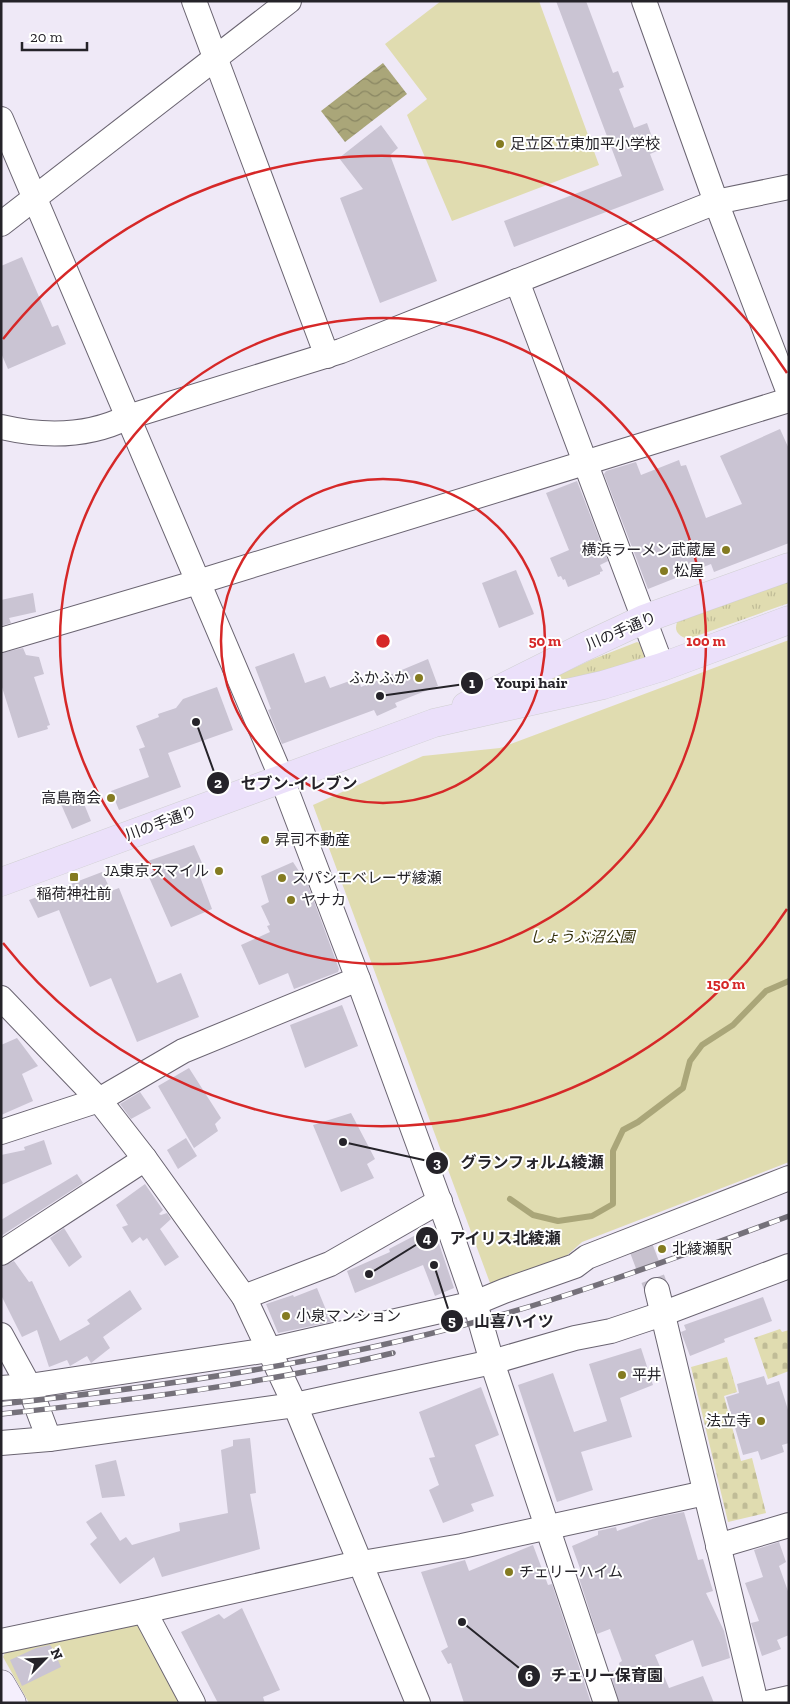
<svg xmlns="http://www.w3.org/2000/svg" width="790" height="1704" font-family="'Zilla Slab','Noto Sans JP',serif">
	<style>
		.grass { fill: url(#grass-tufts) }
		.cemetery { fill: url(#cemetery-stones) }
		.park { fill: #e0dcb0 }
		.water { fill: url(#water-waves) }
		.lines { fill: none; stroke-linecap: round; stroke-linejoin: round }
		.stream { stroke: #aaa679; stroke-width: 6 }
		.building { fill: #cac4d3 }
		.street-tunnel { stroke: #c7c1ce; stroke-width: 24; stroke-dasharray: 24 12; stroke-linecap: butt }
		.street-casing { stroke: #6a6471; stroke-width: 26 }
		.secondary-casing { stroke: #6a6471; stroke-width: 29 }
		.primary-casing { stroke: #cfcfd0; stroke-width: 29 }
		.street { stroke: #fff; stroke-width: 24 }
		.secondary { stroke: #f5effd; stroke-width: 28 }
		.primary { stroke: #ebe0fa; stroke-width: 28 }
		.rail-casing { stroke: #75717a; stroke-width: 5.5 }
		.rail { stroke: #fff; stroke-width: 4; stroke-dasharray: 11; stroke-linecap: butt }
		.ring { fill: none; stroke: #d62828; stroke-width: 2.5 }
		.poi-dot { fill: #847b21; stroke: #fff; stroke-width: 2 }
		.labels { text-anchor: middle; dominant-baseline: central; stroke-width: 4; stroke-linejoin: round; paint-order: stroke }
		.poi-label { font-size: 15px; fill: #252329; stroke: #fff; text-anchor: start }
		.street-label { font-size: 15px; fill: #252329; stroke: #fff }
		.park-label { font-size: 15px; font-style: italic; fill: #34300b; stroke: #fff }
		.centre { fill: #d62828; stroke: #fff; stroke-width: 2.5 }
		.ring-label { font-size: 15px; text-anchor: middle; font-weight: bold; fill: #d62828; stroke: #fff; stroke-width: 4; stroke-linejoin: round; paint-order: stroke }
		.leader { fill: none; stroke: #252329; stroke-width: 2 }
		.callout-dot { fill: #252329; stroke: #fff; stroke-width: 2 }
		.mark-label { font-size: 15px; text-anchor: middle; font-weight: bold; fill: #fff }
		.callout-label { font-size: 16px; text-anchor: middle; font-weight: bold; fill: #252329; stroke: #fff; stroke-width: 4; stroke-linejoin: round; paint-order: stroke }
	</style>
	<defs>
		<pattern id="grass-tufts" width="24" height="20" patternUnits="userSpaceOnUse" patternTransform="scale(1.25)"><rect width="24" height="20" fill="#e0dcb0"/><path d="M3 7l-1-3M5 7V3M7 7l1-3M15 17l-1-3M17 17v-4M19 17l1-3" fill="none" stroke="#c0bc97"/></pattern>
		<pattern id="cemetery-stones" width="16" height="16" patternUnits="userSpaceOnUse" patternTransform="scale(1.25)"><rect width="16" height="16" fill="#e0dcb0"/><path d="M2 7V4a2 2 0 0 1 4 0v3zM10 15v-3a2 2 0 0 1 4 0v3z" fill="#c0bc97"/></pattern>
		<pattern id="water-waves" width="16" height="10" patternUnits="userSpaceOnUse" patternTransform="scale(1.25)"><rect width="16" height="10" fill="#aaa679"/><path d="M0 5q4-4 8 0t8 0" fill="none" stroke="#8a8763"/></pattern>
	</defs>
	<rect width="100%" height="100%" fill="#efe9f7"/>
	<g class="grass">
		<path d="M789,578V603L688,639C675,635 673,628 680,616Z"/>
		<polygon points="637,642 644,645 649,659 506,700 591,660"/>
	</g>
	<g class="cemetery">
		<polygon points="780,1329 782,1332 789,1330 789,1371 768,1379 754,1338"/>
		<polygon points="727,1357 737,1392 724,1396 741,1461 752,1458 766,1513 728,1522 691,1367"/>
	</g>
	<g class="park">
		<polygon points="441,1 539,1 599,165 452,221 407,115 427,99 385,44"/>
		<polygon points="789,640 789,1162 582,1242 564,1258 490,1283 313,805 423,756 500,748"/>
		<polygon points="132,1622 144,1627 184,1703 29,1703 3,1657 8,1646"/>
	</g>
	<polygon class="water" points="383,63 407,94 345,142 321,111"/>
	<g class="lines">
		<polyline class="stream" points="510,1199 533,1215 558,1221 592,1216 613,1204 613,1151 623,1130 638,1122 683,1088 690,1061 702,1045 733,1025 766,991 789,981"/>
	</g>
	<g class="building">
		<polygon points="556,1 586,1 613,73 618,71 624,87 619,89 634,128 647,123 657,151 650,154 664,190 514,247 504,221 622,176"/>
		<polygon points="381,125 398,148 390,155 437,281 380,303 340,198 363,189 339,158"/>
		<polygon points="22,257 52,327 58,325 66,344 8,369 1,353 1,266"/>
		<polygon points="780,429 789,449 789,543 714,572 711,564 648,589 604,474 606,471 636,462 641,475 679,460 681,466 686,465 706,518 742,504 720,456"/>
		<polygon points="577,481 608,561 600,565 603,571 600,572 600,574 568,587 565,579 563,580 561,576 558,577 550,558 569,550 546,493"/>
		<polygon points="516,570 534,614 499,628 482,583"/>
		<polygon points="33,593 36,612 9,618 11,623 1,626 1,600"/>
		<polygon points="23,648 26,655 39,657 44,674 34,677 50,725 47,726 48,729 18,738 1,684 1,653"/>
		<polygon points="294,653 305,683 325,676 330,688 358,678 361,687 428,659 438,686 395,703 397,707 377,716 374,710 282,744 268,710 271,709 255,667"/>
		<polygon points="217,687 233,730 168,753 181,787 119,810 111,791 149,777 139,749 145,747 136,726 159,717 158,714 176,708 183,699"/>
		<polygon points="80,794 91,821 72,829 60,802"/>
		<polygon points="194,845 202,863 196,866 212,909 171,927 148,875 153,871 148,861"/>
		<polygon points="293,862 308,885 339,969 338,972 294,989 288,973 259,985 241,945 270,932 267,926 270,925 261,906 269,902 261,876"/>
		<polygon points="102,872 111,891 119,888 157,983 181,973 199,1017 137,1042 111,978 90,987 59,910 38,918 29,900"/>
		<polygon points="342,1005 358,1046 305,1068 290,1025"/>
		<polygon points="17,1038 38,1066 22,1074 33,1101 1,1115 1,1045"/>
		<polygon points="189,1068 221,1118 215,1124 218,1131 194,1148 158,1086"/>
		<polygon points="140,1092 151,1108 131,1119 120,1104"/>
		<polygon points="351,1113 375,1159 367,1164 374,1178 341,1192 313,1125"/>
		<polygon points="186,1138 197,1156 178,1169 167,1150"/>
		<polygon points="44,1140 52,1164 1,1185 1,1155 25,1150 24,1147"/>
		<polygon points="77,1174 83,1183 1,1236 1,1220"/>
		<polygon points="145,1184 163,1210 159,1214 161,1215 167,1213 171,1219 160,1229 179,1257 165,1266 147,1238 143,1241 140,1237 132,1243 122,1227 128,1225 116,1205"/>
		<polygon points="433,1226 454,1288 435,1296 423,1265 355,1293 347,1271 390,1252 389,1249"/>
		<polygon points="64,1228 82,1257 69,1267 50,1238"/>
		<polygon points="14,1261 29,1282 32,1281 60,1341 90,1324 87,1320 130,1290 142,1309 103,1337 110,1348 91,1363 87,1356 70,1366 67,1360 49,1367 37,1330 22,1337 1,1295 1,1267"/>
		<polygon points="317,1288 331,1322 278,1333 266,1304 293,1295 294,1297"/>
		<polygon points="763,1297 772,1321 724,1339 725,1342 690,1356 681,1332 686,1330 684,1325"/>
		<polygon points="641,1348 653,1385 620,1398 632,1437 581,1452 593,1490 557,1502 518,1385 553,1373 574,1432 607,1421 589,1364"/>
		<polygon points="764,1376 767,1385 779,1381 789,1413 789,1443 782,1445 784,1452 761,1460 758,1451 743,1455 726,1397 739,1393 737,1384"/>
		<polygon points="481,1387 499,1435 475,1445 494,1496 471,1504 474,1511 443,1523 429,1490 439,1485 429,1458 435,1457 419,1412"/>
		<polygon points="250,1438 256,1493 250,1494 260,1549 162,1577 154,1557 120,1584 90,1544 97,1538 86,1522 101,1512 120,1541 126,1537 132,1545 180,1531 179,1523 228,1513 221,1450 233,1446 233,1440"/>
		<polygon points="116,1460 125,1496 102,1498 95,1465"/>
		<polygon points="684,1512 698,1560 703,1559 713,1591 706,1593 724,1631 730,1658 702,1667 693,1640 655,1655 669,1688 703,1676 714,1703 619,1703 610,1672 620,1668 619,1663 622,1661 610,1629 597,1634 578,1575 582,1574 572,1546 598,1535 598,1531 616,1527 617,1531 658,1517"/>
		<polygon points="779,1542 786,1562 779,1566 789,1594 789,1635 777,1640 781,1649 762,1656 751,1623 759,1621 745,1583 763,1577 754,1550"/>
		<polygon points="533,1545 548,1585 552,1584 591,1703 464,1703 451,1663 448,1664 441,1651 448,1647 421,1572 465,1560 469,1571"/>
		<polygon points="242,1608 280,1690 263,1697 265,1703 218,1703 181,1632 219,1614 224,1619"/>
		<polygon points="50,1645 61,1659 58,1660 61,1667 22,1686 10,1660 36,1648"/>
	</g>
	<g class="lines">
		<polyline class="street-tunnel" points="640,1245 657,1290"/>
		<g class="street-casing">
			<g id="street">
				<polyline points="194,1 327,356"/>
				<polyline points="644,1 716,202 789,393"/>
				<polyline points="1,119 282,779 358,979 447,1222 475,1303 492,1362 606,1703"/>
				<polyline points="1,224 289,1"/>
				<polyline points="517,281 662,667"/>
				<path d="M1,427C44,437 88,437 128,417L341,351L716,202L789,187"/>
				<polyline points="1,640 198,582 789,400"/>
				<polyline points="1,998 99,1100 145,1159 244,1297 295,1405 418,1703"/>
				<polyline points="1,1132 99,1100 183,1051 358,979"/>
				<polyline points="1,1253 145,1159"/>
				<polyline points="657,1290 756,1703"/>
				<polyline points="244,1297 330,1264 440,1201"/>
				<polyline points="1,1335 29,1386 49,1439"/>
				<polyline points="1,1388 29,1386 269,1350 475,1303 504,1291 575,1266 587,1257 789,1178"/>
				<polyline points="1,1443 49,1439 295,1405 492,1362 575,1338 611,1331 662,1314 789,1266"/>
				<polyline points="718,1546 789,1525"/>
				<polyline points="144,1611 193,1703"/>
				<polyline points="1,1641 144,1611 350,1565 462,1546 705,1493"/>
				<polyline points="767,1703 789,1698"/>
			</g>
		</g>
		<g class="secondary-casing">
			<polyline id="secondary" points="1,1684 12,1703"/>
		</g>
		<g class="primary-casing">
			<g id="primary">
				<polyline points="466,706 582,648 644,619 789,567"/>
				<polyline points="1,882 434,723 603,685 662,667 789,620"/>
			</g>
		</g>
		<use href="#street" class="street"/>
		<use href="#secondary" class="secondary"/>
		<use href="#primary" class="primary"/>
		<g class="rail-casing">
			<g id="rail">
				<path d="M1,1404C187,1384 375,1356 554,1299C633,1274 711,1245 789,1216"/>
				<path d="M1,1414C132,1400 264,1384 393,1353"/>
			</g>
		</g>
		<use href="#rail" class="rail"/>
	</g>
	<g class="ring">
		<circle cx="383" cy="641" r="162"/>
		<circle cx="383" cy="641" r="323"/>
		<path d="M787 909A485 485 0 0 1 3 943M3 339A485 485 0 0 1 787 373"/>
	</g>
	<g class="poi-dot">
		<circle cx="500" cy="144" r="5"/>
		<circle cx="726" cy="550" r="5"/>
		<circle cx="664" cy="571" r="5"/>
		<circle cx="419" cy="678" r="5"/>
		<circle cx="111" cy="798" r="5"/>
		<circle cx="265" cy="840" r="5"/>
		<circle cx="219" cy="871" r="5"/>
		<rect x="69" y="872" width="10" height="10" rx="2.5"/>
		<circle cx="282" cy="878" r="5"/>
		<circle cx="291" cy="900" r="5"/>
		<circle cx="662" cy="1249" r="5"/>
		<circle cx="286" cy="1316" r="5"/>
		<circle cx="622" cy="1375" r="5"/>
		<circle cx="761" cy="1421" r="5"/>
		<circle cx="509" cy="1572" r="5"/>
	</g>
	<g class="labels">
		<g class="poi-label">
			<text x="510" y="144">足立区立東加平小学校</text>
			<text x="716" y="550" text-anchor="end">横浜ラーメン武蔵屋</text>
			<text x="674" y="571">松屋</text>
			<text x="409" y="678" text-anchor="end">ふかふか</text>
			<text x="101" y="798" text-anchor="end">高島商会</text>
			<text x="275" y="840">昇司不動産</text>
			<text x="209" y="871" text-anchor="end">JA東京スマイル</text>
			<text x="292" y="878">スパシエベレーザ綾瀬</text>
			<text x="74" y="894" text-anchor="middle">稲荷神社前</text>
			<text x="301" y="900">ヤナカ</text>
			<text x="672" y="1249">北綾瀬駅</text>
			<text x="296" y="1316">小泉マンション</text>
			<text x="632" y="1375">平井</text>
			<text x="751" y="1421" text-anchor="end">法立寺</text>
			<text x="519" y="1572">チェリーハイム</text>
		</g>
		<g class="street-label">
			<text transform="translate(621 631) rotate(-23)">川の手通り</text>
			<text transform="translate(161 823) rotate(-20)">川の手通り</text>
		</g>
		<g class="park-label">
			<text x="582" y="937">しょうぶ沼公園</text>
		</g>
	</g>
	<circle cx="383" cy="641" r="8" class="centre"/>
	<g class="ring-label">
		<text x="545" y="646">50 m</text>
		<text x="706" y="646">100 m</text>
		<text x="726" y="989">150 m</text>
	</g>
	<path class="leader" d="M380 696L472 683M196 722L218 783M343 1142L437 1163M369 1274L427 1238M434 1265L452 1321M462 1622L529 1676"/>
	<g class="callout-dot">
		<circle cx="380" cy="696" r="5"/>
		<circle cx="196" cy="722" r="5"/>
		<circle cx="343" cy="1142" r="5"/>
		<circle cx="369" cy="1274" r="5"/>
		<circle cx="434" cy="1265" r="5"/>
		<circle cx="462" cy="1622" r="5"/>
		<circle cx="472" cy="683" r="12"/>
		<circle cx="218" cy="783" r="12"/>
		<circle cx="437" cy="1163" r="12"/>
		<circle cx="427" cy="1238" r="12"/>
		<circle cx="452" cy="1321" r="12"/>
		<circle cx="529" cy="1676" r="12"/>
	</g>
	<g class="mark-label">
		<text x="472" y="688">1</text>
		<text x="218" y="788">2</text>
		<text x="437" y="1168">3</text>
		<text x="427" y="1243">4</text>
		<text x="452" y="1326">5</text>
		<text x="529" y="1681">6</text>
	</g>
	<g class="callout-label">
		<text x="531" y="688">Youpi hair</text>
		<text x="299" y="789">セブン-イレブン</text>
		<text x="532" y="1168">グランフォルム綾瀬</text>
		<text x="505" y="1244">アイリス北綾瀬</text>
		<text x="514" y="1327">山喜ハイツ</text>
		<text x="607" y="1681">チェリー保育園</text>
	</g>
	<rect width="790" height="1704" fill="none" stroke="#252329" stroke-width="5"/>
	<g transform="translate(45 1659) rotate(66)" stroke="#ffffff" stroke-width="4" paint-order="stroke">
	<path d="M0-4L9 19L0 12L-9 19Z" fill="#252329"/>
	<text y="-8" font-size="14" font-weight="bold" text-anchor="middle" fill="#252329">N</text>
	</g>
	<path d="M22 42v8h65v-8" fill="none" stroke="#252329" stroke-width="2.5"/>
	<text x="30" y="42" font-size="15" fill="#252329" stroke="#ffffff" stroke-width="4" paint-order="stroke">20 m</text>
</svg>
